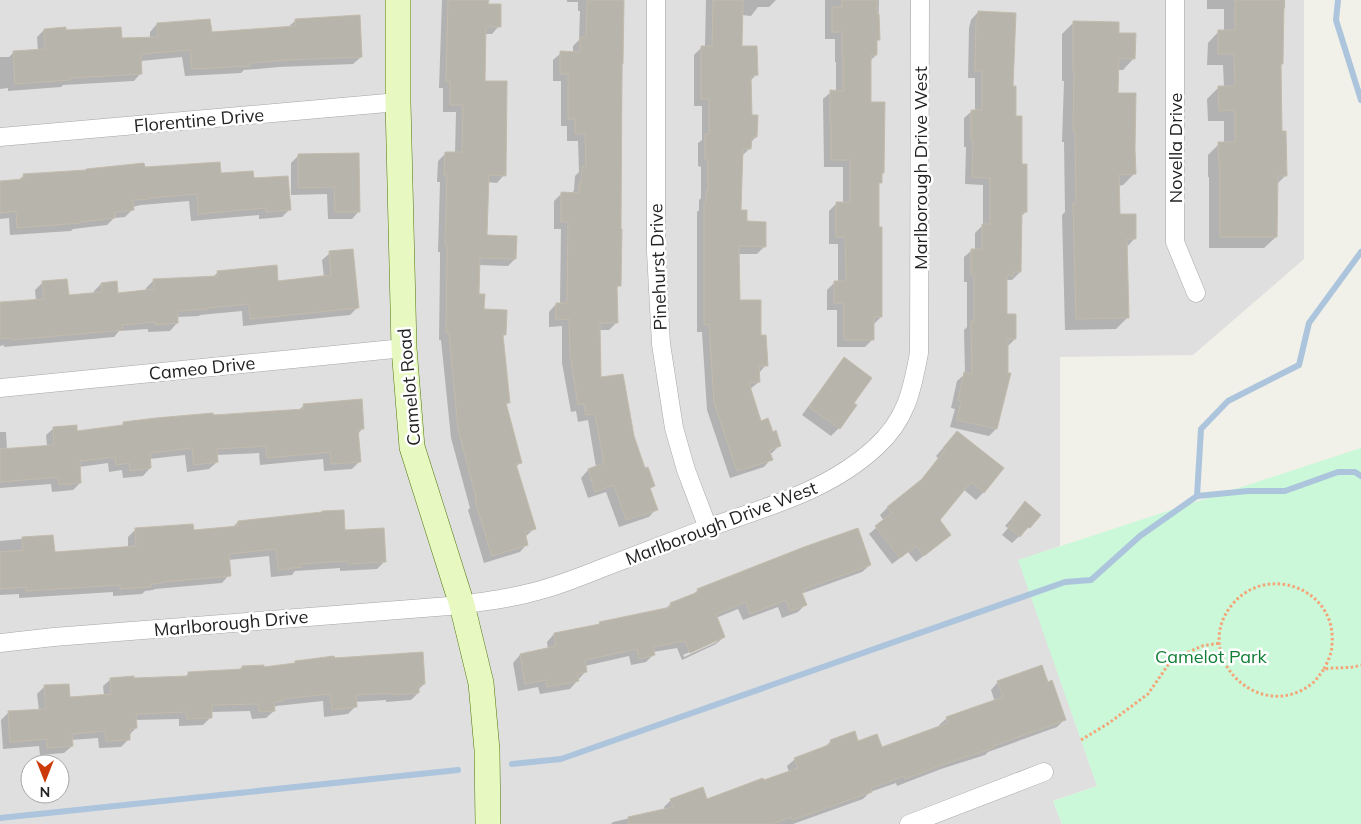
<svg xmlns="http://www.w3.org/2000/svg" width="1361" height="824" font-family="Mulish,sans-serif">
	<style>
		.residential { fill: #e0dfdf; fill-rule: evenodd }
		.park { fill: #caf8d9 }
		.shadow { fill: #0003; fill-rule: evenodd }
		.lines { fill: none; stroke-linecap: round; stroke-linejoin: round }
		.stream { stroke: #acc5dd; stroke-width: 6 }
		.building { fill: #b7b4ab; stroke: #c3bcac }
		.street-casing { stroke: #a6a6a6; stroke-width: 19 }
		.secondary-casing { stroke: #50780a; stroke-width: 26 }
		.path { stroke: #f5a477; stroke-width: 3; stroke-dasharray: 2.5 2.5; stroke-linecap: butt }
		.street { stroke: #fff; stroke-width: 18 }
		.secondary { stroke: #e7f8c1; stroke-width: 25 }
		.labels { text-anchor: middle; dominant-baseline: central; stroke-width: 5; stroke-linejoin: round; paint-order: stroke }
		.street-label { font-size: 18px; fill: #222; stroke: #fff }
		.park-label { font-size: 18px; fill: #117f36; stroke: #fff }
	</style>
	<rect width="100%" height="100%" fill="#f1f1e9"/>
	<path class="residential" d="M0,0H1304V259L1193,355L1060,357V546L1019,560L1097,786L1053,801L1062,824H0ZM30,764H60V794H30Z"/>
	<polygon class="park" points="1361,448 1361,824 1062,824 1053,801 1097,786 1018,560"/>
	<g class="shadow">
		<polygon points="442,0 487,0 487,5 499,26 492,34 484,34 484,83 504,175 497,183 487,182 486,236 515,259 508,266 478,265 478,295 483,310 505,334 502,337 509,402 506,405 521,462 516,467 535,528 525,537 527,544 520,552 484,563 468,510 470,508 451,438 441,340 439,340 440,265 440,252 438,252 440,182 437,182 438,161 445,154 455,154 456,112 443,112 443,88 439,88"/>
		<polygon points="567,0 623,0 620,285 616,289 616,323 609,330 598,330 600,379 633,436 644,470 653,486 649,490 656,509 649,517 619,527 606,492 588,498 581,478 588,470 596,467 588,420 578,422 576,411 571,412 562,363 562,326 549,327 549,312 556,304 560,304 561,229 554,229 554,201 562,193 572,194 574,190 575,176 579,172 578,141 567,141 567,126 561,126 561,81 553,81 553,60 561,53 573,53 573,46 579,40 580,11 578,11 578,2 567,2"/>
		<polygon points="706,0 776,0 769,7 758,7 751,16 742,15 741,47 756,75 750,81 751,116 756,137 750,143 750,148 742,156 739,211 746,223 765,246 757,254 738,254 739,301 760,336 766,365 759,373 759,382 750,389 761,422 772,433 780,445 772,453 769,454 771,459 764,467 730,478 707,410 702,332 697,332 697,212 699,210 699,200 701,198 701,167 698,166 698,143 702,140 702,106 694,106 694,55 702,47 705,47"/>
		<polygon points="825,0 879,0 878,40 876,42 876,55 870,61 869,103 882,173 880,175 880,182 877,185 881,317 873,325 873,339 865,347 837,347 837,310 827,310 827,290 835,282 838,282 838,244 829,244 829,211 837,203 843,203 843,167 824,167 823,99 831,92 836,92 836,62 835,62 835,39 825,39"/>
		<polygon points="1207,0 1285,0 1285,8 1282,10 1282,63 1280,65 1281,133 1286,175 1276,185 1276,237 1264,248 1209,248 1209,177 1208,177 1208,155 1219,144 1224,144 1224,121 1208,121 1207,99 1219,87 1224,87 1223,65 1207,65 1208,43 1219,31 1224,31 1224,9 1207,9"/>
		<polygon points="978,12 1012,87 1026,212 1021,216 1020,272 1012,280 1007,280 1005,282 1005,316 1015,339 1007,347 996,429 989,436 950,427 955,409 951,408 957,381 965,374 964,330 967,327 967,282 964,282 964,257 972,250 975,250 975,233 983,225 983,185 965,184 966,147 964,147 964,118 972,111 975,111 975,78 968,78 969,28 971,20"/>
		<polygon points="295,21 361,57 353,64 279,67 244,70 241,73 185,76 182,57 141,61 141,73 134,81 63,85 61,87 8,91 8,88 0,89 0,57 9,57 13,53 38,51 37,37 44,30 121,39 150,38 150,32 157,24 210,34 288,27"/>
		<polygon points="1074,22 1117,35 1134,58 1123,70 1118,70 1117,94 1134,174 1123,185 1118,186 1118,216 1135,238 1126,248 1128,317 1116,329 1065,330 1062,215 1065,212 1064,142 1062,142 1064,81 1062,81 1062,34"/>
		<polygon points="358,154 359,211 352,219 328,219 327,194 291,195 291,163 298,156"/>
		<polygon points="144,168 219,175 253,180 289,210 282,217 259,219 259,215 191,221 189,201 141,205 132,207 133,209 125,217 114,218 107,225 73,229 71,231 10,235 9,218 0,219 0,182 19,180 24,175"/>
		<polygon points="330,253 358,307 350,315 243,326 242,311 200,315 199,316 177,317 177,323 170,331 148,332 148,329 119,331 114,337 4,347 4,345 0,346 0,304 36,301 35,290 43,282 68,296 94,294 94,291 101,284 117,294 146,291 146,288 154,280 212,278 218,272 277,282 324,277 322,260"/>
		<polygon points="844,359 852,404 839,428 831,436 802,415 837,367"/>
		<polygon points="304,405 363,428 358,434 360,461 352,469 324,471 323,459 260,465 259,453 216,455 217,462 209,469 187,472 185,455 149,459 150,468 143,476 123,478 122,470 109,472 108,463 79,467 80,483 73,490 52,492 51,484 0,488 0,432 6,432 7,450 47,446 46,435 54,428 76,432 121,427 124,424 212,416 298,411"/>
		<polygon points="950,440 984,492 976,500 963,489 938,520 949,535 916,562 908,552 892,564 869,534 884,521 880,515 887,508 918,484 938,458 936,456"/>
		<polygon points="1025,503 1029,527 1012,543 1002,535 1008,528 1005,526"/>
		<polygon points="238,522 344,532 385,561 377,569 340,571 340,568 295,571 292,575 271,577 269,556 228,560 229,575 222,583 155,589 153,590 145,591 142,594 113,596 113,592 19,598 19,594 0,595 0,541 52,536 54,553 128,548 128,537 135,530 192,531 233,527"/>
		<path d="M870,565L862,572L801,594L805,605L798,612L782,618L778,607L743,620L738,609L716,618L724,637L716,644L682,660L677,648L653,652L654,654L646,662L631,665L629,656L585,666L586,671L570,689L540,694L538,687L518,691L513,663L520,655L548,649L547,642L554,634L597,626L600,623L665,609L671,604L691,596L698,590ZM717,640V642L684,657L683,655Z"/>
		<polygon points="295,662 424,684 418,690 418,693 411,700 386,702 386,700 355,702 356,706 348,714 324,717 323,701 276,706 274,709 274,711 266,718 252,719 250,711 211,712 211,717 203,725 179,726 179,719 135,720 136,728 129,735 129,739 121,747 99,748 98,738 71,740 72,746 64,753 40,755 39,746 3,749 1,720 9,712 39,710 37,694 45,686 69,698 104,696 103,686 111,679 133,679 185,677 189,673 238,671 242,667 263,668 292,665"/>
		<polygon points="998,682 1064,720 1057,727 988,752 985,755 941,769 897,786 896,783 870,792 863,799 793,824 611,824 613,822 665,810 664,807 671,800 706,800 789,772 787,766 795,759 824,748 831,741 857,742 881,749 940,727 939,725 947,718 995,702 991,690"/>
	</g>
	<g class="lines">
		<g class="stream">
			<polyline points="1338,0 1336,20 1361,100"/>
			<polyline points="1197,496 1248,491 1285,491 1338,472 1355,472 1361,476"/>
			<polyline points="512,764 561,759 1065,582 1091,580 1140,536 1197,496 1201,429 1228,401 1299,365 1309,323 1361,252"/>
			<polyline points="0,818 458,770"/>
		</g>
	</g>
	<g class="building">
		<polygon points="448,0 489,0 488,4 501,4 501,27 486,27 485,81 507,81 506,176 489,175 487,235 517,236 516,259 480,258 479,294 485,294 484,309 507,310 506,335 503,335 510,403 506,403 522,463 516,464 536,529 525,532 528,545 492,556 475,501 477,501 458,429 449,333 446,333 447,257 447,245 445,245 447,175 444,175 445,152 462,152 463,105 450,105 450,81 446,81"/>
		<polygon points="587,0 624,0 623,64 622,64 621,229 622,229 621,286 617,286 618,323 600,323 601,377 623,374 634,436 645,468 648,467 655,486 650,488 658,510 626,520 614,485 595,492 588,469 604,463 595,414 586,415 584,404 578,405 570,354 569,319 556,320 556,303 567,303 568,222 561,222 561,192 579,193 579,183 581,183 582,167 586,167 585,134 575,134 575,119 568,119 568,74 560,74 560,51 580,52 580,37 586,37"/>
		<polygon points="713,0 743,0 742,46 757,46 758,75 751,76 752,115 758,115 757,137 752,137 751,149 743,149 741,210 747,210 747,221 766,222 766,247 739,246 740,300 761,300 761,335 766,335 768,366 759,366 760,382 749,383 761,421 768,418 773,432 776,430 781,446 769,450 773,460 737,471 714,402 709,324 704,325 704,203 706,203 706,191 708,191 708,160 705,159 705,134 709,134 709,99 701,99 701,46 712,46"/>
		<polygon points="842,0 877,0 877,14 879,14 880,40 877,40 877,55 871,55 871,102 885,102 884,173 882,173 882,183 879,183 879,227 882,227 882,317 874,317 874,340 844,340 844,303 834,303 834,281 845,281 846,279 845,237 836,237 836,202 850,202 850,160 831,160 831,123 830,123 830,90 843,91 843,55 842,55 842,32 832,32 832,7 842,7"/>
		<polygon points="1235,0 1284,0 1283,64 1281,64 1282,131 1286,131 1287,176 1278,176 1277,237 1220,237 1220,166 1219,166 1218,142 1235,142 1235,110 1219,111 1218,86 1235,86 1234,54 1218,54 1218,30 1235,30"/>
		<polygon points="978,11 1016,13 1013,86 1016,86 1016,116 1022,116 1022,164 1027,164 1027,212 1022,212 1021,272 1013,272 1013,276 1007,275 1007,314 1016,314 1016,339 1008,339 1008,373 1011,373 997,429 957,420 961,401 958,400 964,372 972,374 971,321 974,321 974,275 971,274 971,249 982,249 982,224 990,224 990,178 972,177 973,140 971,140 971,110 982,110 982,71 975,71 976,19 978,19"/>
		<polygon points="360,15 362,57 287,60 250,63 250,66 192,69 190,50 141,54 142,74 70,78 70,80 15,84 13,51 45,49 44,29 66,27 66,30 121,27 122,38 158,37 157,23 210,19 212,32 295,26 295,19"/>
		<polygon points="1073,21 1119,22 1119,33 1136,33 1135,59 1119,58 1118,93 1136,93 1135,149 1136,174 1119,175 1120,214 1136,214 1136,239 1127,239 1129,318 1076,319 1073,203 1076,203 1075,131 1073,131 1074,70 1073,70"/>
		<polygon points="359,153 360,212 335,212 334,187 298,188 298,154"/>
		<polygon points="220,162 221,173 253,171 254,178 288,176 291,210 266,212 266,208 198,214 197,194 148,198 149,199 133,200 134,210 115,212 115,218 80,222 80,223 17,228 16,211 0,213 0,181 24,179 23,174 86,170 86,169 144,163 145,167"/>
		<polygon points="353,249 359,308 250,319 249,304 208,308 208,309 178,311 178,323 155,325 155,322 122,325 123,330 12,340 11,338 0,339 0,302 44,299 42,281 67,279 69,295 102,292 101,283 117,281 118,293 154,289 153,279 218,276 217,271 277,265 278,281 331,275 329,251"/>
		<polygon points="844,357 872,378 854,403 857,405 840,429 809,407"/>
		<polygon points="362,399 364,429 358,429 361,462 331,464 330,452 267,458 266,446 217,449 218,462 194,465 192,448 150,453 151,468 130,471 129,463 116,465 115,457 80,461 81,483 59,485 58,477 0,482 0,449 54,445 53,427 77,425 77,431 123,425 123,422 156,418 213,413 214,415 304,409 303,404"/>
		<polygon points="957,431 1004,468 984,493 971,482 940,520 951,535 924,556 916,546 900,558 875,526 892,513 887,507 922,479 945,450 943,448"/>
		<polygon points="1025,501 1041,515 1030,528 1028,527 1020,537 1008,527 1014,520 1012,518"/>
		<polygon points="344,510 345,530 384,528 386,562 348,564 347,561 300,564 301,567 278,570 276,549 229,554 231,576 162,582 162,583 151,584 151,587 120,589 120,585 26,591 26,587 0,589 0,552 23,550 22,537 53,535 55,552 136,546 135,528 193,524 194,530 238,526 238,521 322,512 322,511"/>
		<polygon points="858,528 871,565 804,589 805,592 802,593 807,605 790,611 786,600 750,614 746,602 716,614 725,637 690,653 685,641 653,647 655,655 639,659 637,649 585,660 587,672 577,674 579,681 547,687 546,680 525,684 520,654 556,646 554,633 600,624 599,622 671,607 670,603 698,592 697,589 804,547"/>
		<polygon points="423,652 425,684 419,685 419,693 393,695 393,693 356,695 357,707 332,710 330,694 283,699 283,701 274,702 275,711 259,712 258,704 212,705 212,718 187,719 186,712 136,714 137,728 130,729 130,740 106,741 105,731 72,734 73,746 47,748 47,739 10,742 8,711 46,709 44,685 69,684 70,697 111,694 110,678 134,676 134,678 188,676 188,672 242,669 242,666 264,665 264,667 295,663 295,661 334,656 335,658"/>
		<polygon points="1042,665 1048,682 1052,680 1066,720 993,746 994,748 950,762 905,779 904,776 871,788 872,792 792,820 791,817 772,824 629,824 628,817 673,807 670,799 703,787 707,799 763,778 764,780 798,768 794,758 831,744 830,740 855,731 858,741 877,734 882,747 948,723 946,717 1003,697 997,681"/>
	</g>
	<g class="lines">
		<g class="street-casing">
			<g id="street">
				<polyline points="656,0 656,252 661,344 674,428 686,470 708,528"/>
				<polyline points="1175,0 1175,242 1196,293"/>
				<polyline points="0,137 398,102"/>
				<polyline points="0,388 404,348"/>
				<path d="M0,643L54,637L462,605C484,601 508,599 529,593C555,587 580,577 605,567C639,554 673,541 707,528C766,507 829,491 876,447C906,420 912,391 919,353L920,0"/>
				<polyline points="909,824 1044,772"/>
			</g>
		</g>
		<g class="secondary-casing">
			<polyline id="secondary" points="398,0 398,102 404,348 412,447 462,605 481,683 487,750 488,824"/>
		</g>
		<g class="path">
			<path d="M1324,669C1328,661 1332,653 1332,644C1337,588 1265,562 1231,606C1190,659 1264,727 1315,681C1318,677 1321,673 1324,669C1337,667 1349,669 1361,665"/>
			<polyline points="1081,740 1109,723 1148,694 1168,665 1184,654 1202,646 1220,643"/>
		</g>
		<use href="#street" class="street"/>
		<use href="#secondary" class="secondary"/>
	</g>
	<g class="labels">
		<g class="street-label">
			<text transform="translate(199 120) rotate(-5)">Florentine Drive</text>
			<text transform="translate(1175 148) rotate(-90)">Novella Drive</text>
			<text transform="translate(920 168) rotate(-90)">Marlborough Drive West</text>
			<text transform="translate(658 267) rotate(-92)">Pinehurst Drive</text>
			<text transform="translate(202 368) rotate(-6)">Cameo Drive</text>
			<text transform="translate(409 387) rotate(-95)">Camelot Road</text>
			<text transform="translate(721 523) rotate(-21)">Marlborough Drive West</text>
			<text transform="translate(231 623) rotate(-5)">Marlborough Drive</text>
		</g>
		<g class="park-label">
			<text x="1211" y="656">Camelot Park</text>
		</g>
	</g>
	<g transform="translate(45 779) rotate(180)"><circle r="24" fill="#ffffff" stroke="#a7a7a7"/>
	<path d="M0-4L9 19L0 12L-9 19Z" fill="#cb3a08"/>
	<text y="-8" font-size="14" font-weight="bold" text-anchor="middle" fill="#222222">N</text>
	</g>
</svg>
